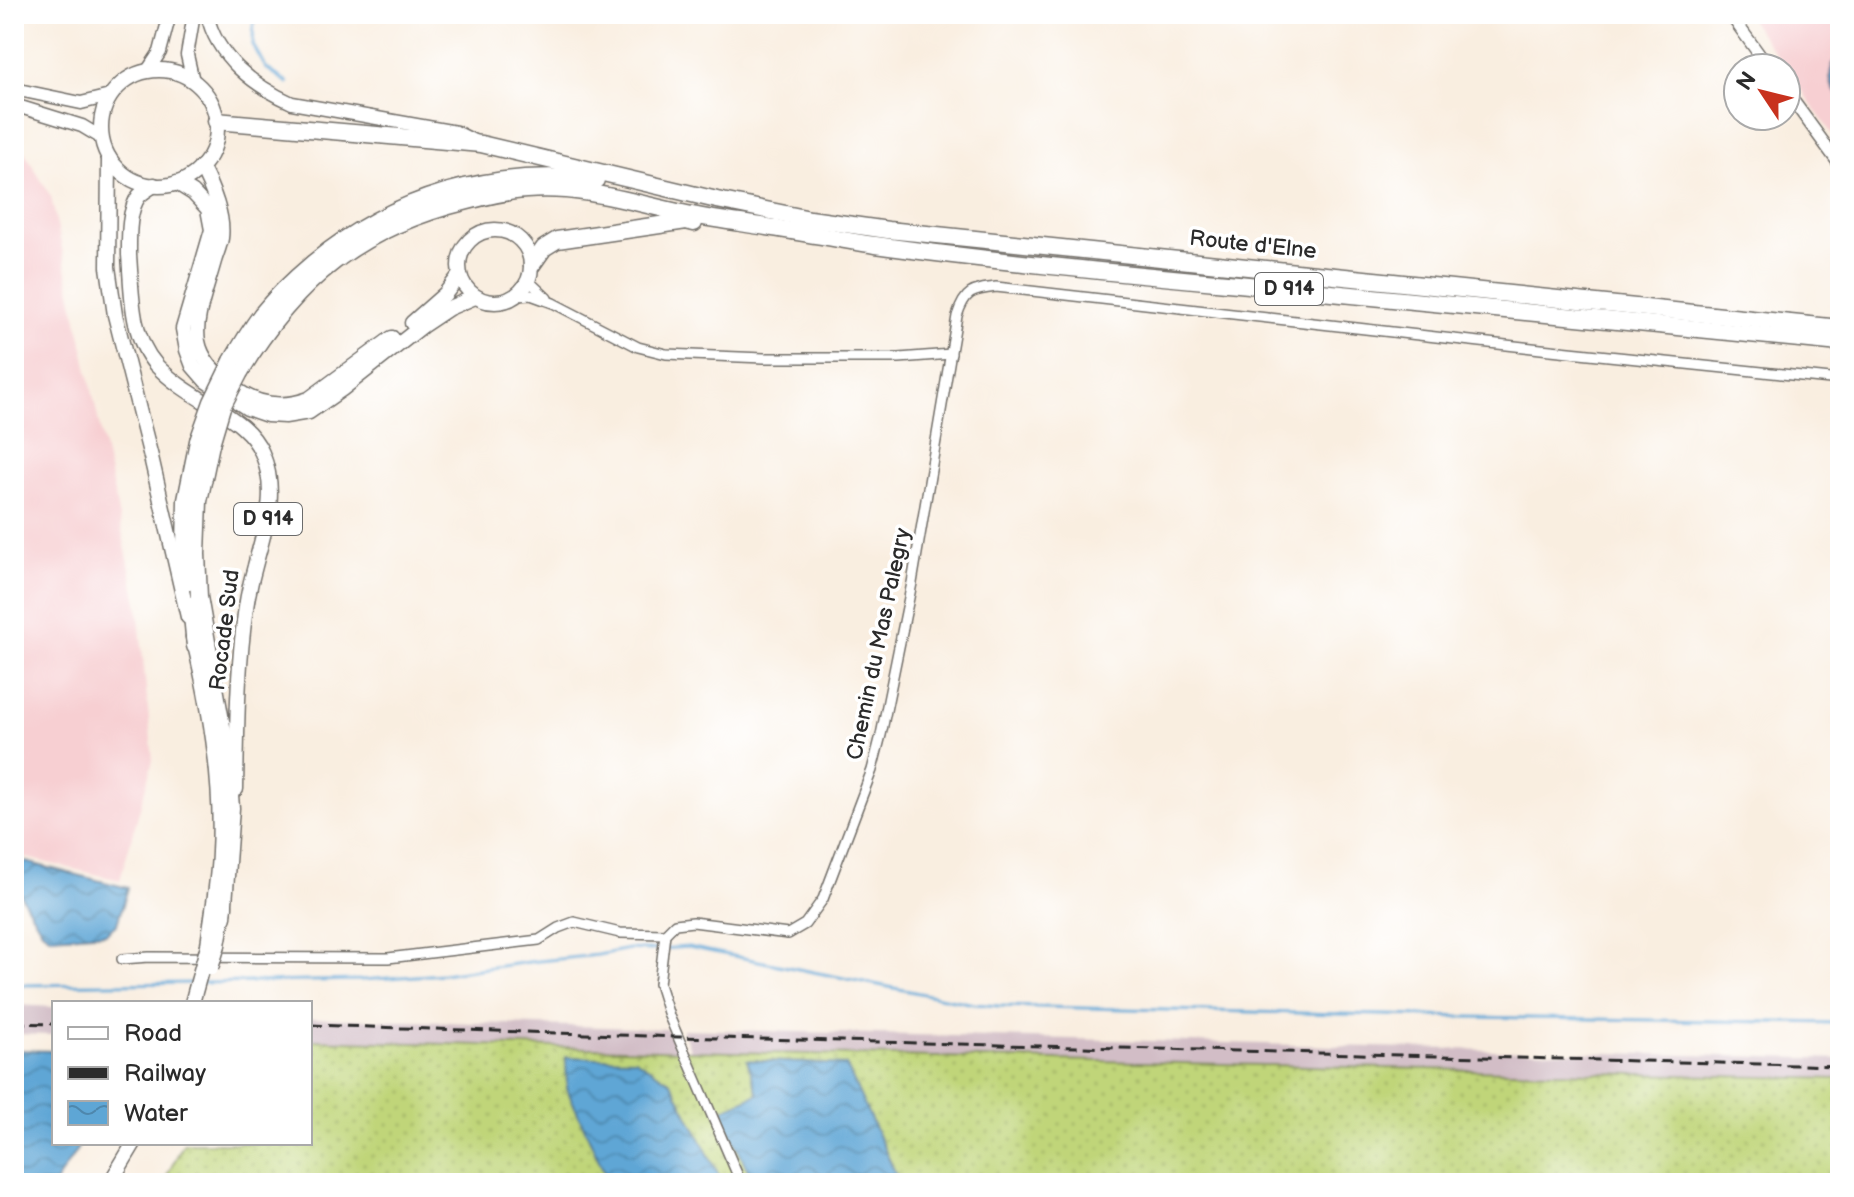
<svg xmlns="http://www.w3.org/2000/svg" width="1854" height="1197" font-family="'Balsamiq Sans',sans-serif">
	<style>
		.built { fill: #f7cfd2 }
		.railway { fill: #d2bdc6 }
		.grass { fill: url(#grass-dots); stroke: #768052; stroke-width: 2 }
		.water { fill: url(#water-waves); stroke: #446880; stroke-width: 2 }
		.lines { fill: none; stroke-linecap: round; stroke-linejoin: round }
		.stream { stroke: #5ea6d5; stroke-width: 3 }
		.minor-casing { stroke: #736f6a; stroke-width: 12 }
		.tertiary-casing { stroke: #736f6a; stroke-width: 14 }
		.secondary-casing { stroke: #736f6a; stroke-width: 15 }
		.primary-casing { stroke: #736f6a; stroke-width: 17 }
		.trunk-casing { stroke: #736f6a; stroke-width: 19 }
		.minor { stroke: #fff; stroke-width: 9 }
		.tertiary { stroke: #fff; stroke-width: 11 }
		.secondary { stroke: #fff; stroke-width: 12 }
		.primary { stroke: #fff; stroke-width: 14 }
		.trunk { stroke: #fff; stroke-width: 16 }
		.rail { stroke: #2b2b2b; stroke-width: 3; stroke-dasharray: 12 6; stroke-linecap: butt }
		.primary-bridge-casing { stroke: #736f6a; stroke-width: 17; stroke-linecap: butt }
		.trunk-bridge-casing { stroke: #736f6a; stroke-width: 19; stroke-linecap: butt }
		.primary-bridge { stroke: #fff; stroke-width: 14 }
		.trunk-bridge { stroke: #fff; stroke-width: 16 }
		.labels { text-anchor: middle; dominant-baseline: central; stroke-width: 7; stroke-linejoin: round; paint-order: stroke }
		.shield { fill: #fff; stroke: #6b6b6b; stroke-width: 2 }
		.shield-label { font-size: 20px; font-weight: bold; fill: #2b2b2b }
		.street-label { font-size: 22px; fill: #2b2b2b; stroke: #fff }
	</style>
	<defs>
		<pattern id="grass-dots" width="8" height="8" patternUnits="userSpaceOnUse" patternTransform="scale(2)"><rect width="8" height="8" fill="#c0d579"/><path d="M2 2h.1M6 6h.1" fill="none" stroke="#a5b769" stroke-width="1.8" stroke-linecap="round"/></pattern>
		<pattern id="water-waves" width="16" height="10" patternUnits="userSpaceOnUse" patternTransform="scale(2)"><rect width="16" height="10" fill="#5ea6d5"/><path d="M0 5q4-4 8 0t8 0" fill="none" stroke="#4e87ad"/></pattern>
	</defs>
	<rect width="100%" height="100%" fill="#fff"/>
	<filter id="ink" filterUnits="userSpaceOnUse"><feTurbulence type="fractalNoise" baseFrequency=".0125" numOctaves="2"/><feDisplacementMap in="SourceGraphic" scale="16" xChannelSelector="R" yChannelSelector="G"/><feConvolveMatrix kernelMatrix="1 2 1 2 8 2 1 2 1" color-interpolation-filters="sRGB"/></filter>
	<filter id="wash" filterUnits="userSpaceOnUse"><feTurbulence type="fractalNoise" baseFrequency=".006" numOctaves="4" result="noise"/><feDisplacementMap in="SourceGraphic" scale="32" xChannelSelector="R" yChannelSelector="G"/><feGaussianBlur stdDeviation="1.8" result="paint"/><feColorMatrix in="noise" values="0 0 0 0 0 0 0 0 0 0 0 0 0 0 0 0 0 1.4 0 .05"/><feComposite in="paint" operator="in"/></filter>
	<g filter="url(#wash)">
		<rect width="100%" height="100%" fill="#f9eee0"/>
		<g class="built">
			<polygon points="1746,14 1840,14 1840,146 1786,68"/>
			<polygon points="14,141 20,144 51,197 138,607 153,760 120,880 14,855"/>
		</g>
		<g class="railway">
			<polygon points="14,1005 54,1007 54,1035 14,1034"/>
			<polygon points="310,1018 667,1029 677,1051 310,1040"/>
			<polygon points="682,1029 1840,1059 1840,1079 691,1051"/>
		</g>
		<polygon class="grass" points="310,1040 691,1051 1840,1079 1840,1183 163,1183 184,1143 310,1143"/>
		<g class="water">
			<path d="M1840,53V98C1827,83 1827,69 1840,53Z"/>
			<polygon points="14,859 128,888 117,924 106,933 51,937 42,931 14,884"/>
			<polygon points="14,1050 54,1051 54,1143 81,1143 55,1183 14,1183"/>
			<polygon points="566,1057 635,1059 671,1082 723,1183 609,1183 567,1089"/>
			<polygon points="747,1060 846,1065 900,1183 754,1183 720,1111 758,1094"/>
		</g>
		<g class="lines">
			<g class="stream">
				<polyline points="254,14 253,45 266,68 288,83"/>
				<polyline points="202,983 361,980 443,974 529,962 598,955 629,949 648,950 688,947 974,1004 999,1006 1468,1017 1840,1023"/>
				<polyline points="14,985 194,983"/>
				<polyline points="1831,1183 1840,1167"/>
			</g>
		</g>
	</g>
	<g filter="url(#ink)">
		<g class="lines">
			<g class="minor-casing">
				<g id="minor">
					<polyline points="529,281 547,298"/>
					<polyline points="517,296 531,295 553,303 638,347 666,354 764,358 899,358 951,354"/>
					<polyline points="122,959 149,957 388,958 539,940 558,928 574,922 620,933 665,934"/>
					<path d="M741,1183L669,1016L659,984L665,934L675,924L693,922L788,934L805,924L823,899L872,770L881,735L912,583L957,316C965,291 972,290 996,287L1541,349L1840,380"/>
				</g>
			</g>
			<g class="tertiary-casing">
				<g id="tertiary">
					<polyline points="1730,14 1769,68"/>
					<polyline points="1786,91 1840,165"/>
				</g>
			</g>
			<g class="secondary-casing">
				<g id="secondary">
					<path d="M207,14C216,57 254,86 292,103L456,132L474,141"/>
					<polyline points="148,70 160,52 170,14"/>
					<polyline points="193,81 187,55 194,14"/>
					<polyline points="14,89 81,103 110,96"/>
					<polyline points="14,105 82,126 102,138"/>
				</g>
			</g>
			<g class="primary-casing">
				<g id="primary">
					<circle cx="159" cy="128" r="58"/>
					<polyline points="109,158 108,267 115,315 151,457 188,617"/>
					<path d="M201,167C211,186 224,216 221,238C220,245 216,254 214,261C197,322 178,349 238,391C260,406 284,408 309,399L392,338"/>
					<polyline points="177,183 193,193 208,209 212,230 183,329 187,350 193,366 206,381 247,408 267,415 285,416 309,412 342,389 422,326 449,308 475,297"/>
					<path d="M154,185C150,188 143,192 139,196C128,210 129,238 129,255C132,291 130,336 156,365C173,383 194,395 215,408C234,419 253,432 262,453C279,494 265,526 255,566C249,587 245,610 243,631C237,684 237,737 236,789"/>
					<circle cx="495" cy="266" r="36"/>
					<polyline points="412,323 445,294 459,276"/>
					<path d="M193,637C210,706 223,780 219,852C218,883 212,914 208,945"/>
					<polyline points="218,945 225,906"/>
					<polyline points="110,1183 134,1143"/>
				</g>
			</g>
			<g class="trunk-casing">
				<g id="trunk">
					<polyline points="216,121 481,144 717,200 810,219 888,230 1840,328"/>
					<polyline points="532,265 544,248 557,240 653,226 686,221 694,223"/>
					<path d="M232,361C241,345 250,330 261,315C276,296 294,279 313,263C394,196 492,168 596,180"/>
					<path d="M240,372C297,278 360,227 468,201C487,196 507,191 526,190C584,185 637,204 692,215C717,220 742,223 767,227C803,232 839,240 875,245C1020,265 1166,277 1311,291C1488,309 1664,327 1840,343"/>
					<polyline points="211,444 199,501 197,554 199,597 227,755 231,808 223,917"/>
					<polyline points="189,582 185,548 186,500 198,441"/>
					<polyline points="191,605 195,646"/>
				</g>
			</g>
			<use href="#minor" class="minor"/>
			<use href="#tertiary" class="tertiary"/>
			<use href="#secondary" class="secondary"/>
			<use href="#primary" class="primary"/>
			<use href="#trunk" class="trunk"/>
			<g class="rail">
				<polyline points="14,1023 54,1024"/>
				<polyline points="310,1025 679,1037 1840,1066"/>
			</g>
			<g class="primary-bridge-casing">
				<g id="primary-bridge">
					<polyline points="211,968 218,945"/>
					<polyline points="192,1003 208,945"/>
				</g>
			</g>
			<g class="trunk-bridge-casing">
				<g id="trunk-bridge">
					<polyline points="198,441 212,402 232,361"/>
					<polyline points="211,444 222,407 240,372"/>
				</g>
			</g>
			<use href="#primary-bridge" class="primary-bridge"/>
			<use href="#trunk-bridge" class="trunk-bridge"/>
		</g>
	</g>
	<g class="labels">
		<g class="shield">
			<rect x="1255" y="273" width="68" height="32" rx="6"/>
			<rect x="234" y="503" width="68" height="32" rx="6"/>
		</g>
		<g class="shield-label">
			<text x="1289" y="289">D 914</text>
			<text x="268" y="519">D 914</text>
		</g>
		<g class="street-label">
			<text transform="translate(1253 245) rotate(6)">Route d'Elne</text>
			<text transform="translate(225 630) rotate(-83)">Rocade Sud</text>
			<text transform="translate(879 644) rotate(-78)">Chemin du Mas Palegry</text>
		</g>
	</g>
	<rect width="1854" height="1197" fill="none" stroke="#fff" stroke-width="48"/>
	<rect x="52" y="1001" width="260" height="144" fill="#ffffff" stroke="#aaaaaa" stroke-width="2"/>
	<rect x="68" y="1027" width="40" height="12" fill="#ffffff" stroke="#aaaaaa" stroke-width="2"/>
	<text x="124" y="1041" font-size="24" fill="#2b2b2b">Road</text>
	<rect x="68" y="1067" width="40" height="12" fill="#2b2b2b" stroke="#aaaaaa" stroke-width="2"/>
	<text x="124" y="1081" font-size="24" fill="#2b2b2b">Railway</text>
	<rect x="68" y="1101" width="40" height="24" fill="url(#water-waves)" stroke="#aaaaaa" stroke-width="2"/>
	<text x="124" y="1121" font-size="24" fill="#2b2b2b">Water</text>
	<g transform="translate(1762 92) rotate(305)"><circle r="38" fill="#ffffff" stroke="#aaaaaa" stroke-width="2"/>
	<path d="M0-6L14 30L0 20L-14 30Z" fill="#c8321e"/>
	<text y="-12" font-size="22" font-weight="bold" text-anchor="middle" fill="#2b2b2b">N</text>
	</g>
</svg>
